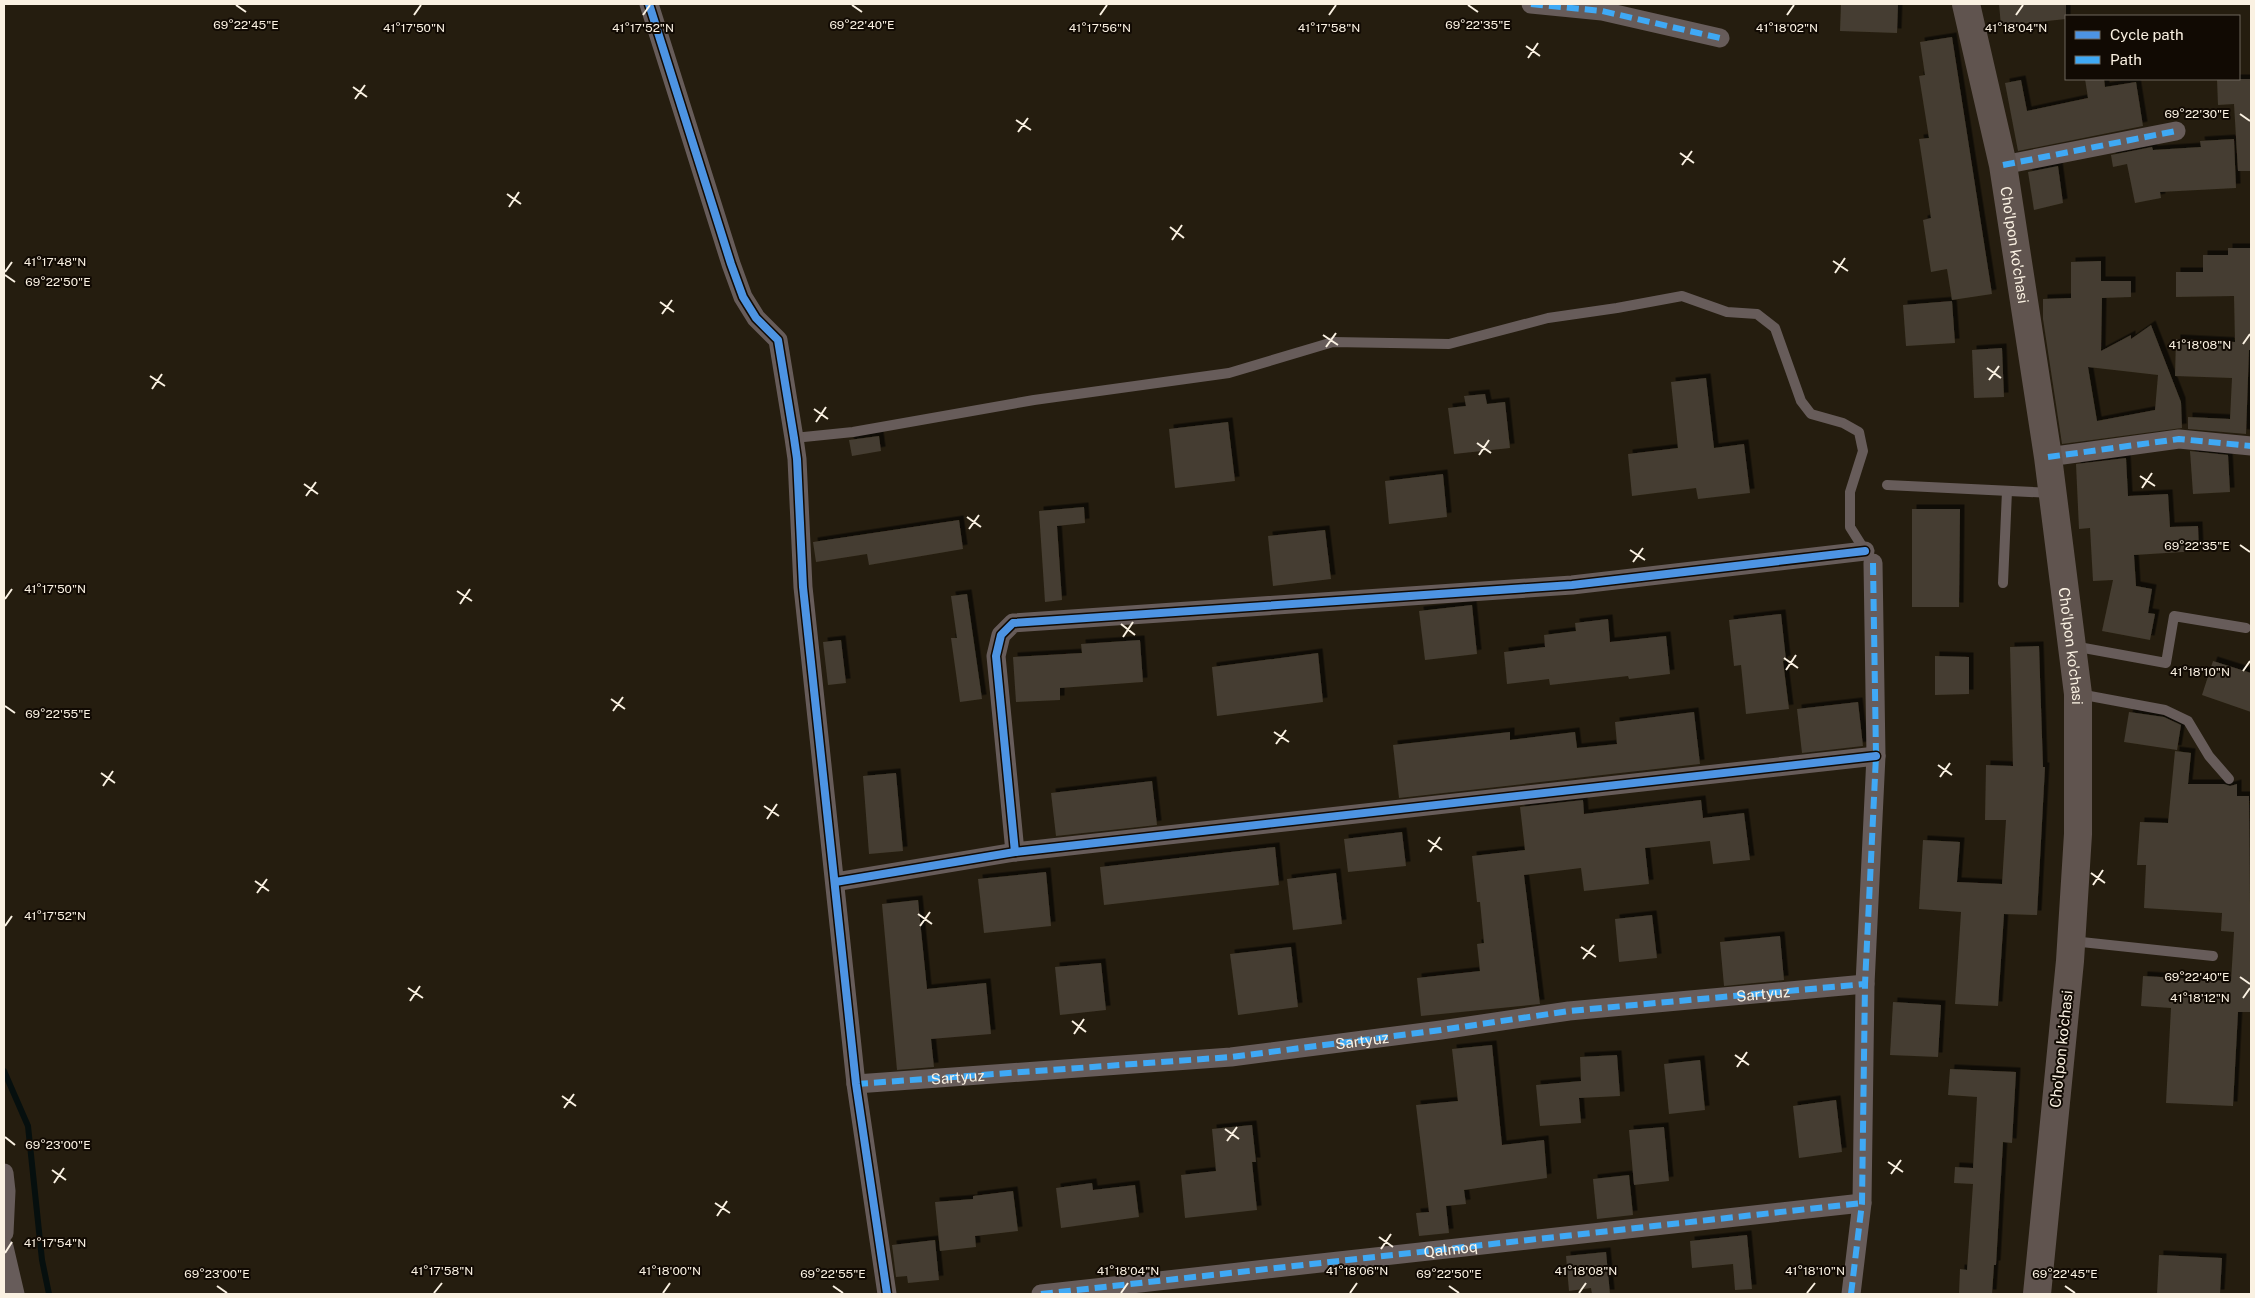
<svg xmlns="http://www.w3.org/2000/svg" width="2255" height="1298" font-family="'Public Sans',sans-serif">
	<style>
		.lines { fill: none; stroke-linecap: round; stroke-linejoin: round }
		.stream { stroke: #060f0e; stroke-width: 6 }
		.building { fill: #453d30; fill-rule: evenodd; filter: url(#shadow) }
		.lane { stroke: #675c5a; stroke-width: 10 }
		.street { stroke: #675c5a; stroke-width: 19 }
		.secondary { stroke: #60544f; stroke-width: 28 }
		.quiet { stroke: #3fa9f5; stroke-width: 6; stroke-dasharray: 12 6; stroke-linecap: butt }
		.cycleway-casing { stroke: #110a03; stroke-width: 11 }
		.cycleway { stroke: #4d94e3; stroke-width: 8 }
		.ticks { fill: none; stroke: #faf1e2; stroke-width: 2 }
		.labels { text-anchor: middle; dominant-baseline: central; stroke-width: 4; stroke-linejoin: round; paint-order: stroke }
		.street-label { font-size: 15px; fill: #faf1e2; stroke: #110a03 }
		.ticks-label { font-size: 12px; text-anchor: middle; fill: #faf1e2; stroke: #110a03; stroke-width: 4; stroke-linejoin: round; paint-order: stroke }
	</style>
	<defs>
		<filter id="shadow"><feDropShadow dx="4.5" dy="-4.5" stdDeviation="0" flood-color="#0009"/></filter>
	</defs>
	<rect width="100%" height="100%" fill="#251d0f"/>
	<g class="lines">
		<polyline class="stream" points="4,1071 28,1126 42,1260 49,1294"/>
	</g>
	<g class="building">
		<polygon points="1841,4 1898,4 1897,33 1840,31"/>
		<polygon points="1999,4 2066,4 2066,19 2001,26"/>
		<polygon points="1952,37 1992,294 1952,300 1947,269 1931,272 1923,220 1931,218 1919,139 1929,138 1919,76 1925,75 1920,42"/>
		<polygon points="2085,79 2104,79 2105,87 2136,82 2143,126 2018,151 2005,83 2021,80 2027,111 2088,98"/>
		<polygon points="2217,79 2251,79 2251,171 2238,171 2234,104 2218,105"/>
		<polygon points="2234,139 2236,188 2160,192 2161,198 2135,203 2127,164 2113,167 2111,155 2152,147 2153,150 2201,147 2200,141"/>
		<polygon points="2058,166 2063,203 2034,210 2028,172"/>
		<polygon points="2228,248 2251,248 2251,350 2249,350 2246,434 2188,429 2188,417 2230,419 2232,378 2175,376 2176,339 2235,342 2234,296 2176,297 2176,272 2203,272 2203,255 2228,255"/>
		<path d="M2101,261V281H2131V297L2102,298L2101,351L2131,335V339L2151,325L2181,402L2182,428L2062,444L2043,319V299L2071,298V262ZM2088,367L2158,375L2155,410L2097,421Z"/>
		<polygon points="1952,301 1955,343 1906,346 1903,305"/>
		<polygon points="2002,348 2004,397 1974,398 1972,350"/>
		<polygon points="1706,378 1714,448 1744,444 1750,493 1698,499 1696,488 1632,496 1628,454 1678,448 1671,382"/>
		<polygon points="1485,394 1487,404 1505,402 1510,448 1454,454 1448,408 1466,406 1464,396"/>
		<polygon points="1228,422 1235,481 1175,488 1169,429"/>
		<polygon points="879,436 881,451 852,456 849,440"/>
		<polygon points="2190,451 2228,455 2230,492 2193,494"/>
		<polygon points="2126,458 2128,496 2168,494 2170,527 2198,526 2199,551 2134,555 2136,586 2152,589 2148,613 2155,614 2150,640 2102,631 2113,580 2093,581 2090,528 2079,529 2076,464"/>
		<polygon points="1443,474 1447,517 1389,524 1385,481"/>
		<polygon points="1084,507 1085,523 1057,526 1062,600 1045,602 1039,511"/>
		<polygon points="1912,509 1960,509 1959,607 1912,607"/>
		<polygon points="959,520 963,549 869,565 867,554 816,562 813,542"/>
		<polygon points="1325,530 1331,579 1273,586 1268,536"/>
		<polygon points="967,594 982,699 960,702 951,638 957,638 951,596"/>
		<polygon points="1472,605 1477,654 1425,660 1419,611"/>
		<polygon points="1781,614 1786,660 1783,661 1789,709 1746,714 1741,665 1734,666 1729,620"/>
		<polygon points="1608,619 1610,642 1666,636 1670,674 1629,679 1628,676 1550,685 1549,679 1507,684 1504,652 1545,647 1544,635 1576,631 1575,623"/>
		<polygon points="841,640 846,683 828,685 823,642"/>
		<polygon points="1140,640 1143,682 1060,688 1060,700 1016,702 1013,657 1082,653 1081,644"/>
		<polygon points="2039,646 2043,767 2045,767 2037,915 2004,914 1998,1006 1955,1004 1961,912 1919,909 1923,840 1960,842 1957,882 2002,884 2006,820 1985,820 1986,765 2013,766 2010,647"/>
		<polygon points="1318,653 1323,702 1217,716 1212,667"/>
		<polygon points="1935,656 1969,657 1969,694 1935,695"/>
		<polygon points="2213,661 2251,673 2251,712 2202,695"/>
		<polygon points="1858,702 1863,746 1802,753 1797,709"/>
		<polygon points="1694,712 1700,764 1399,798 1393,745 1510,732 1510,740 1575,732 1577,748 1617,744 1615,722"/>
		<polygon points="2129,712 2164,717 2181,725 2177,750 2124,742"/>
		<polygon points="2175,751 2191,753 2188,784 2224,784 2230,786 2237,784 2237,796 2249,796 2251,1012 2238,1012 2233,1106 2166,1103 2171,1008 2141,1006 2143,976 2231,981 2234,932 2221,931 2222,913 2144,908 2146,865 2137,865 2140,822 2168,823"/>
		<polygon points="896,773 903,851 869,854 863,776"/>
		<polygon points="1152,781 1157,825 1056,836 1051,793"/>
		<polygon points="1583,800 1584,814 1701,800 1703,818 1744,813 1750,860 1713,864 1710,841 1645,848 1649,884 1584,891 1581,868 1524,875 1540,1004 1421,1016 1417,978 1480,971 1477,944 1484,943 1480,902 1477,902 1472,856 1525,850 1520,807"/>
		<polygon points="1402,832 1406,866 1348,872 1344,839"/>
		<polygon points="1275,847 1279,885 1104,905 1100,867"/>
		<polygon points="1046,872 1051,926 984,933 978,879"/>
		<polygon points="1336,873 1342,924 1293,930 1287,879"/>
		<polygon points="918,900 927,989 986,983 991,1034 931,1039 934,1067 897,1070 882,904"/>
		<polygon points="1652,915 1657,958 1619,962 1615,919"/>
		<polygon points="1780,936 1784,980 1724,986 1720,942"/>
		<polygon points="1291,947 1298,1007 1238,1015 1230,954"/>
		<polygon points="1101,963 1106,1010 1060,1015 1055,967"/>
		<polygon points="1893,1002 1941,1005 1938,1057 1890,1055"/>
		<polygon points="1492,1045 1502,1145 1544,1140 1547,1178 1464,1190 1466,1204 1446,1206 1449,1233 1419,1236 1416,1213 1429,1212 1416,1105 1458,1101 1452,1049"/>
		<polygon points="1617,1055 1620,1096 1579,1098 1581,1123 1540,1126 1536,1085 1581,1081 1580,1057"/>
		<polygon points="1700,1060 1705,1110 1669,1114 1664,1064"/>
		<polygon points="1950,1069 2016,1072 2012,1143 2003,1142 1996,1265 1994,1265 1992,1294 1959,1294 1960,1269 1967,1270 1973,1184 1954,1183 1955,1167 1973,1168 1977,1097 1948,1095"/>
		<polygon points="1836,1100 1842,1152 1799,1158 1793,1106"/>
		<polygon points="1252,1125 1256,1162 1252,1162 1257,1210 1185,1218 1181,1175 1216,1171 1212,1129"/>
		<polygon points="1664,1127 1669,1181 1634,1185 1629,1130"/>
		<polygon points="1629,1175 1633,1215 1597,1219 1593,1179"/>
		<polygon points="1092,1183 1093,1190 1135,1185 1139,1217 1061,1228 1056,1188"/>
		<polygon points="1013,1191 1018,1231 975,1236 976,1247 940,1251 935,1202 973,1199 973,1196"/>
		<polygon points="1747,1235 1752,1289 1735,1290 1733,1264 1692,1268 1690,1241"/>
		<polygon points="935,1240 939,1280 908,1283 907,1276 896,1277 892,1245"/>
		<polygon points="1606,1252 1610,1294 1592,1294 1591,1288 1569,1291 1566,1256"/>
		<polygon points="2159,1255 2222,1258 2220,1294 2157,1294"/>
	</g>
	<g class="lines">
		<g class="lane">
			<polyline points="794,438 853,432 1034,400 1229,373 1333,342 1449,344 1548,318 1617,308 1682,296 1727,312 1757,314 1775,328 1801,401 1811,414 1843,423 1859,432 1863,451 1850,492 1850,527 1867,554"/>
			<polyline points="1887,485 2052,493"/>
			<polyline points="2003,583 2007,491"/>
			<polyline points="2073,646 2166,663 2174,616 2246,628"/>
			<polyline points="2079,694 2165,710 2188,721 2209,756 2229,779"/>
			<polyline points="2072,941 2213,956"/>
		</g>
		<g class="street">
			<polyline points="649,4 731,264 743,297 756,318 778,340 794,438 797,459 803,587 856,1084 887,1294"/>
			<polyline points="1531,4 1602,11 1720,38"/>
			<polyline points="2003,165 2176,131"/>
			<polyline points="2048,457 2179,439 2251,446"/>
			<polyline points="1015,852 996,656 1001,635 1013,623 1572,585 1865,551"/>
			<polyline points="835,882 1015,852 1876,756"/>
			<path id="s1" d="M856,1084L1231,1057L1441,1030L1569,1011L1865,984"/>
			<polyline points="4,1173 6,1191 4,1233"/>
			<polyline points="4,1247 15,1294"/>
			<polyline points="1041,1294 1862,1203"/>
			<polyline points="1851,1294 1862,1203 1865,984 1876,756 1873,563"/>
		</g>
		<path class="secondary" id="s2" d="M1966,4L2003,165L2048,457L2078,694V834L2070,961L2037,1294"/>
		<g class="quiet">
			<polyline points="1531,4 1602,11 1720,38"/>
			<polyline points="2003,165 2176,131"/>
			<polyline points="2048,457 2179,439 2251,446"/>
			<polyline points="856,1084 1231,1057 1441,1030 1569,1011 1865,984"/>
			<path id="s3" d="M1041,1294L1862,1203"/>
			<polyline points="1851,1294 1862,1203 1865,984 1876,756 1873,563"/>
		</g>
		<g class="cycleway-casing">
			<g id="cycleway">
				<polyline points="649,4 731,264 743,297 756,318 778,340 794,438 797,459 803,587 856,1084 887,1294"/>
				<polyline points="1015,852 996,656 1001,635 1013,623 1572,585 1865,551"/>
				<polyline points="835,882 1015,852 1876,756"/>
			</g>
		</g>
		<use href="#cycleway" class="cycleway"/>
	</g>
	<path class="ticks" d="M236,5L246,12M852,5L862,12M1468,5L1478,12M414,15L421,5M643,15L650,5M1100,15L1107,5M1329,15L1336,5M1787,15L1794,5M2016,15L2023,5M1526,46L1540,56M1528,58L1538,43M353,87L367,97M355,99L365,85M2240,114L2250,121M1016,120L1031,130M1018,132L1028,118M1680,153L1694,163M1682,165L1692,151M507,194L521,204M509,207L519,192M1170,227L1184,238M1172,240L1182,225M1833,261L1848,271M5,272L12,262M1835,273L1845,258M5,275L15,282M660,302L674,312M662,314L672,300M1323,335L1338,345M2243,344L2250,334M1326,347L1336,333M1987,368L2001,378M150,376L165,386M1989,380L1999,366M152,389L162,374M814,409L828,419M816,422L826,407M1477,443L1491,453M1479,455L1489,440M2140,476L2155,486M304,484L318,494M2142,488L2152,473M306,496L316,482M967,517L981,527M969,529L979,515M2240,545L2250,552M1630,550L1645,560M1633,562L1643,548M457,591L472,601M5,599L12,589M460,604L470,589M1121,624L1135,635M1123,637L1133,622M1784,658L1798,668M1786,670L1796,655M2243,671L2250,661M611,699L625,709M5,706L15,713M613,711L623,697M1274,732L1289,742M1276,744L1286,730M1938,765L1952,775M101,773L115,783M1940,777L1950,763M103,786L113,771M764,806L779,816M767,819L777,804M1428,840L1442,850M1430,852L1440,837M2091,873L2105,883M255,881L269,891M2093,885L2103,870M257,893L267,879M918,914L932,924M5,926L12,916M920,926L930,912M1581,947L1596,957M1583,959L1594,945M2240,977L2250,984M408,988L423,998M2243,998L2250,988M410,1001L420,986M1072,1021L1086,1032M1074,1034L1084,1019M1735,1055L1749,1065M1737,1067L1747,1052M562,1096L576,1106M564,1108L574,1094M1225,1129L1239,1139M5,1137L15,1145M1227,1141L1237,1127M1888,1162L1903,1172M52,1170L66,1180M1891,1174L1901,1160M54,1183L64,1168M715,1203L730,1213M717,1216L727,1201M1379,1237L1393,1247M1381,1249L1391,1234M5,1253L12,1242M217,1286L227,1293M833,1286L843,1293M1449,1286L1459,1293M2065,1286L2075,1293M434,1293L442,1283M663,1293L670,1283M1121,1293L1128,1283M1350,1293L1357,1283M1579,1293L1586,1283M1807,1293L1815,1283"/>
	<g class="labels">
		<g class="street-label">
			<text stroke="none"><textPath href="#s2" startOffset="246">Cho'lpon ko'chasi</textPath></text>
			<text stroke="none"><textPath href="#s2" startOffset="651">Cho'lpon ko'chasi</textPath></text>
			<text stroke="none"><textPath href="#s1" startOffset="912">Sartyuz</textPath></text>
			<text stroke="none"><textPath href="#s1" startOffset="508">Sartyuz</textPath></text>
			<text transform="translate(2061 1049) rotate(-84)">Cho'lpon ko'chasi</text>
			<text stroke="none"><textPath href="#s1" startOffset="102">Sartyuz</textPath></text>
			<text stroke="none"><textPath href="#s3" startOffset="412">Qalmoq</textPath></text>
		</g>
	</g>
	<g class="ticks-label">
		<text x="246" y="29">69°22'45"E</text>
		<text x="862" y="29">69°22'40"E</text>
		<text x="1478" y="29">69°22'35"E</text>
		<text x="414" y="32">41°17'50"N</text>
		<text x="643" y="32">41°17'52"N</text>
		<text x="1100" y="32">41°17'56"N</text>
		<text x="1329" y="32">41°17'58"N</text>
		<text x="1787" y="32">41°18'02"N</text>
		<text x="2016" y="32">41°18'04"N</text>
		<text x="2197" y="118">69°22'30"E</text>
		<text x="55" y="266">41°17'48"N</text>
		<text x="58" y="286">69°22'50"E</text>
		<text x="2200" y="349">41°18'08"N</text>
		<text x="2197" y="550">69°22'35"E</text>
		<text x="55" y="593">41°17'50"N</text>
		<text x="2200" y="676">41°18'10"N</text>
		<text x="58" y="718">69°22'55"E</text>
		<text x="55" y="920">41°17'52"N</text>
		<text x="2197" y="981">69°22'40"E</text>
		<text x="2200" y="1002">41°18'12"N</text>
		<text x="58" y="1149">69°23'00"E</text>
		<text x="55" y="1247">41°17'54"N</text>
		<text x="442" y="1275">41°17'58"N</text>
		<text x="670" y="1275">41°18'00"N</text>
		<text x="1128" y="1275">41°18'04"N</text>
		<text x="1357" y="1275">41°18'06"N</text>
		<text x="1586" y="1275">41°18'08"N</text>
		<text x="1815" y="1275">41°18'10"N</text>
		<text x="217" y="1278">69°23'00"E</text>
		<text x="833" y="1278">69°22'55"E</text>
		<text x="1449" y="1278">69°22'50"E</text>
		<text x="2065" y="1278">69°22'45"E</text>
	</g>
	<rect width="2255" height="1298" fill="none" stroke="#faf1e2" stroke-width="10"/>
	<rect x="2065" y="15" width="175" height="65" fill="#110a03" stroke="#6e665c"/>
	<rect x="2075" y="31" width="25" height="8" fill="#4d94e3" stroke="#6e665c"/>
	<text x="2110" y="40" font-size="15" fill="#faf1e2">Cycle path</text>
	<rect x="2075" y="56" width="25" height="8" fill="#3fa9f5" stroke="#6e665c"/>
	<text x="2110" y="65" font-size="15" fill="#faf1e2">Path</text>
</svg>
